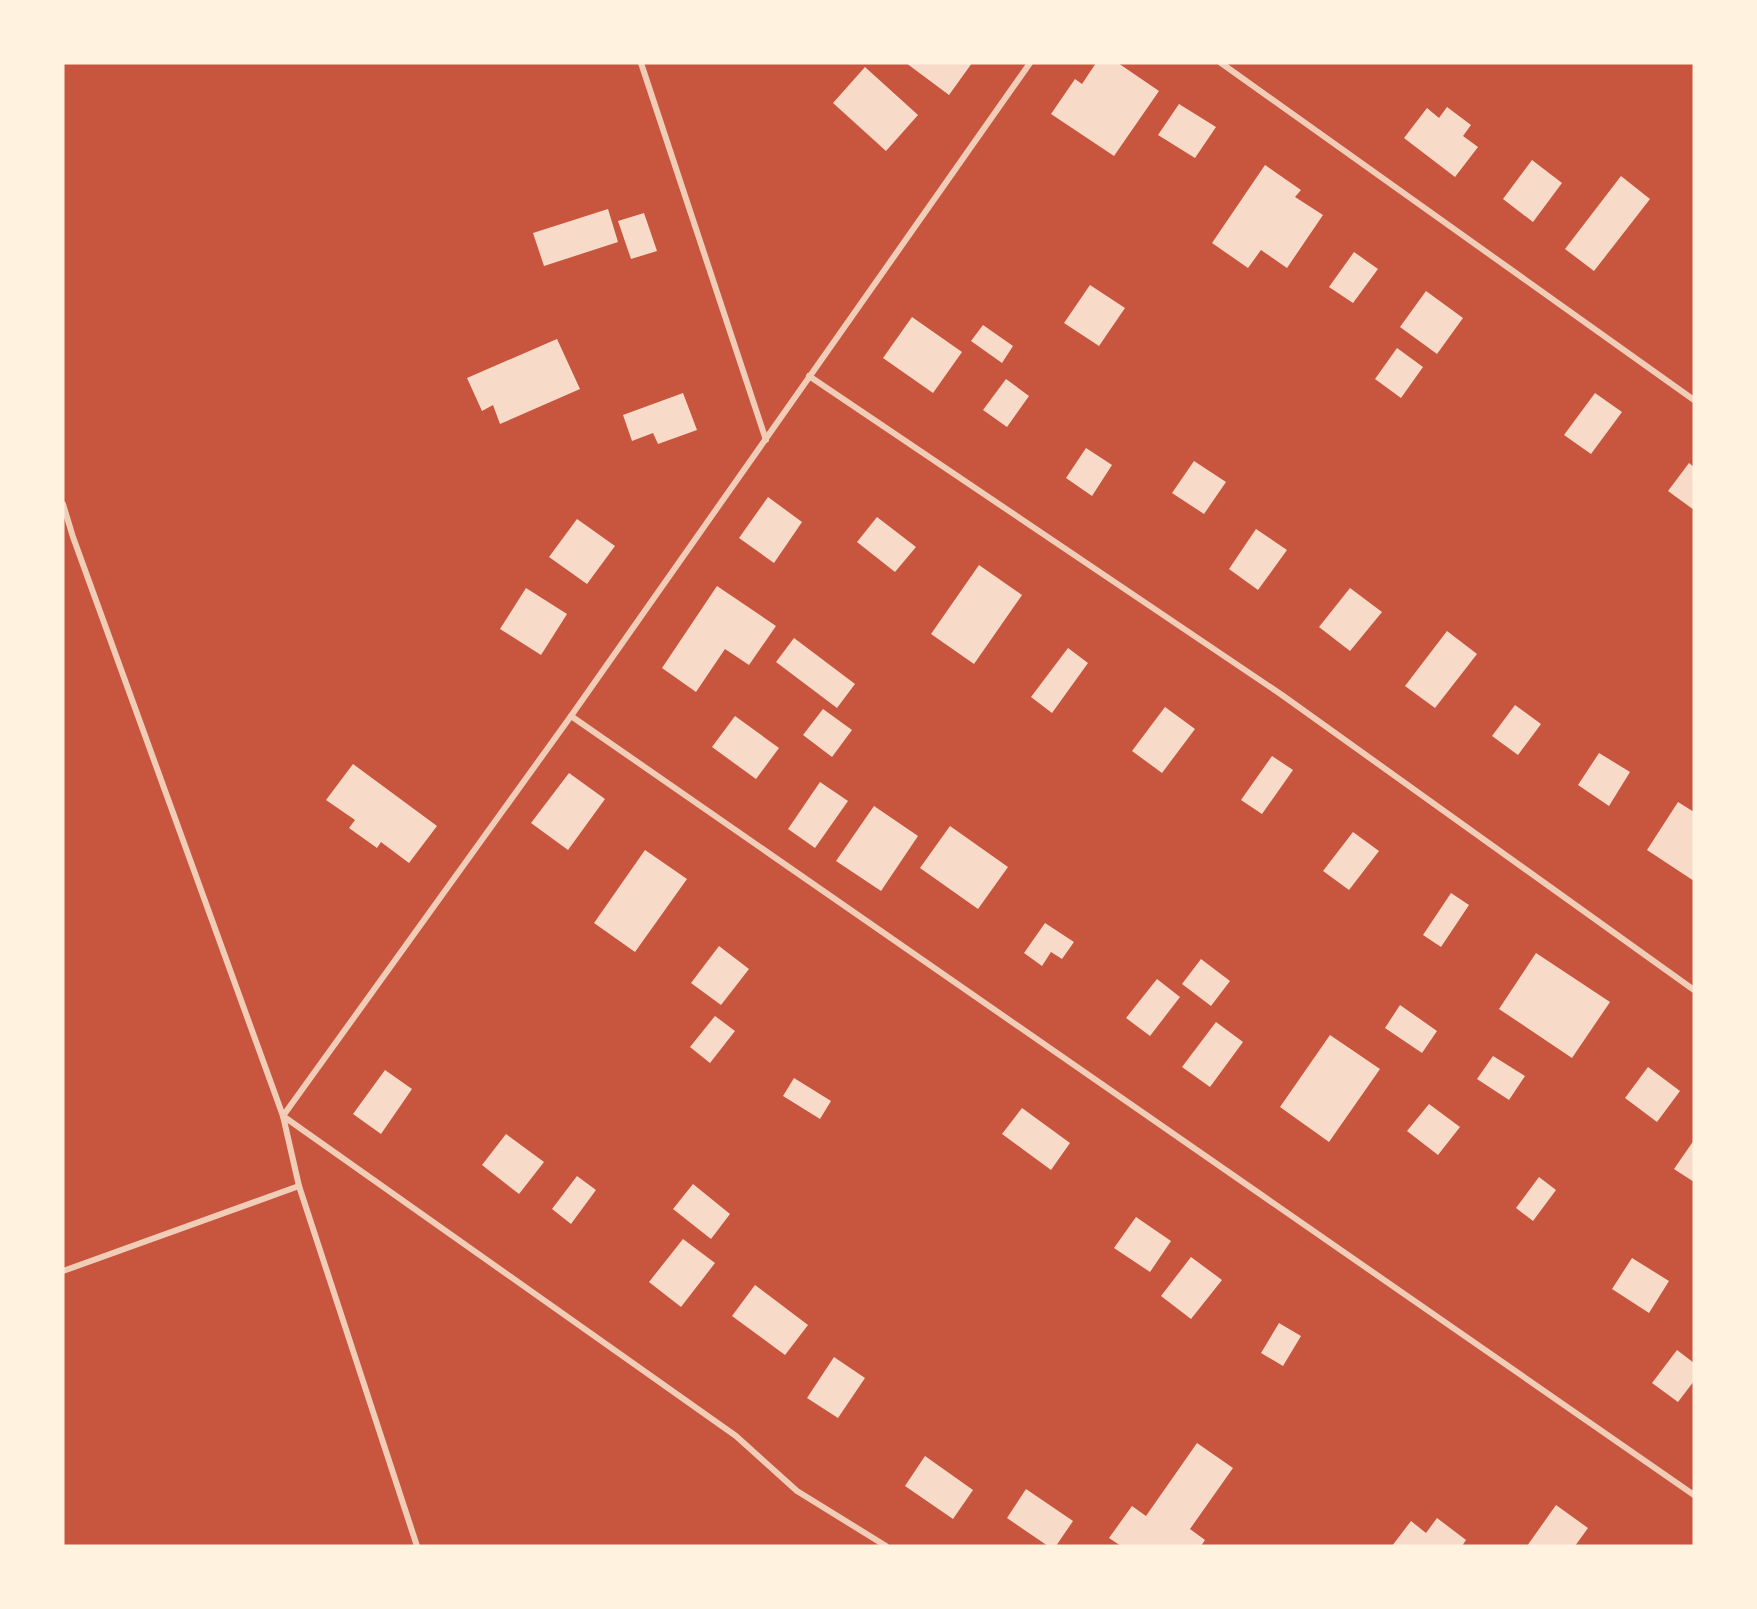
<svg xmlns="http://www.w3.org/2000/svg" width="1757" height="1609" font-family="'Titillium Web',sans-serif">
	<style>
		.building { fill: #f7dbc8 }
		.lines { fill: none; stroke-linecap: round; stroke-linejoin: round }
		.minor { stroke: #f1ccb7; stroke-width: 6 }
	</style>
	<rect width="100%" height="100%" fill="#c8553d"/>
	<g class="building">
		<polygon points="906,63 972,63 949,95"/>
		<polygon points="1096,63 1118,63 1159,91 1114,156 1051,114 1075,79 1082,84"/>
		<polygon points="865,67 918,115 886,151 833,103"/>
		<polygon points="1179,104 1216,127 1195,158 1158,135"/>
		<polygon points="1447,107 1471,125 1463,136 1478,147 1455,177 1404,138 1427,108 1439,118"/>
		<polygon points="1532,160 1562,183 1533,222 1503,199"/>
		<polygon points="1265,165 1301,190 1295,197 1323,215 1287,268 1261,250 1248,268 1212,243"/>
		<polygon points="1621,176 1650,199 1594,271 1565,249"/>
		<polygon points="608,209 618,242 544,266 533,233"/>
		<polygon points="644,213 657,251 631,259 618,221"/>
		<polygon points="1354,252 1378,269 1353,303 1329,287"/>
		<polygon points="1090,285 1125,308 1099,346 1064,323"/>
		<polygon points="1426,291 1463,318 1437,354 1400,327"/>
		<polygon points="912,317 962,352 933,393 883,358"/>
		<polygon points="983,325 1013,346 1002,363 971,341"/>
		<polygon points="557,339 580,389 500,424 493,405 482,411 467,378"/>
		<polygon points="1397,348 1423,367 1401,398 1375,379"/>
		<polygon points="1006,379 1029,396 1007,427 983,410"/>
		<polygon points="683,393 697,430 658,444 653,433 632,441 623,415"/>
		<polygon points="1595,393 1622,412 1591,454 1564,435"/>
		<polygon points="1086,448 1112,465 1092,496 1066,478"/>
		<polygon points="1194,461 1226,482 1204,514 1172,493"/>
		<polygon points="1689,463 1694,467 1694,510 1668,491"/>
		<polygon points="768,497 802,522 774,563 739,538"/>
		<polygon points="877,517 916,547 895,572 857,542"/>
		<polygon points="577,519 615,546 587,584 549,557"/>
		<polygon points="1256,529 1287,550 1258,590 1229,569"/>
		<polygon points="979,565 1022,595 974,664 931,634"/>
		<polygon points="717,586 776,626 749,665 725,649 696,692 662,668"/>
		<polygon points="526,588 567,614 541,655 500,629"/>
		<polygon points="1350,588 1382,612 1350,651 1319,627"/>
		<polygon points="1447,631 1477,654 1435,708 1405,686"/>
		<polygon points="794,638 855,684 837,708 776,662"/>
		<polygon points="1068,648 1088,663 1052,713 1031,697"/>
		<polygon points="1515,705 1541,724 1518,755 1492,736"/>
		<polygon points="1165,707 1195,729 1162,773 1132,751"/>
		<polygon points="823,709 852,730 832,757 803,735"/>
		<polygon points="735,716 779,748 756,779 712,747"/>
		<polygon points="1599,753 1630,772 1609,806 1578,785"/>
		<polygon points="1272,756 1293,770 1262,814 1241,800"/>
		<polygon points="353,764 437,826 409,863 381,842 377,848 349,828 355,820 326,800"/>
		<polygon points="569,773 605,799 568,850 531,823"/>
		<polygon points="820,782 848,801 815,848 788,829"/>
		<polygon points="1678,802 1694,812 1694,881 1647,850"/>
		<polygon points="874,806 918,836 881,891 836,861"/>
		<polygon points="950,826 1008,867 978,909 920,868"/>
		<polygon points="1353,832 1379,851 1349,890 1323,871"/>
		<polygon points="645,850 687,879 635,952 594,923"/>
		<polygon points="1451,893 1469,905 1441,947 1423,935"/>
		<polygon points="1045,923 1074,942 1062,959 1051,952 1042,966 1024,953"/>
		<polygon points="719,946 749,969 721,1005 691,983"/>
		<polygon points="1536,953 1610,1002 1572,1058 1499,1009"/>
		<polygon points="1201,959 1230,981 1211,1006 1182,984"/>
		<polygon points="1157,979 1180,997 1150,1036 1126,1018"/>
		<polygon points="1400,1005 1437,1031 1422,1053 1385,1028"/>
		<polygon points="715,1016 735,1031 710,1063 690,1047"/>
		<polygon points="1216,1022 1243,1042 1210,1087 1182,1067"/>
		<polygon points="1330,1035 1380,1069 1329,1142 1280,1107"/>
		<polygon points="1493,1056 1525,1076 1509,1100 1477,1079"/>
		<polygon points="1648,1067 1680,1091 1657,1122 1625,1098"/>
		<polygon points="385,1070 412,1089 381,1134 353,1114"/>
		<polygon points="794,1078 831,1101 820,1119 783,1096"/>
		<polygon points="1429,1104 1460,1127 1438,1155 1407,1131"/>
		<polygon points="1022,1108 1070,1143 1051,1170 1002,1134"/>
		<polygon points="506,1134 544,1162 519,1194 482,1165"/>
		<polygon points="1694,1140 1694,1182 1674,1169"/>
		<polygon points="577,1176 596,1190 571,1224 552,1209"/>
		<polygon points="1539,1177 1556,1190 1533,1221 1516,1208"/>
		<polygon points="693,1184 730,1214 711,1239 673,1209"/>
		<polygon points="1136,1217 1171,1241 1150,1272 1114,1248"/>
		<polygon points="683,1239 715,1263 681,1307 649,1282"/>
		<polygon points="1191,1257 1222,1280 1191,1319 1161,1296"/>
		<polygon points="1632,1258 1669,1281 1649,1313 1612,1289"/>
		<polygon points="755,1285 808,1325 785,1355 732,1316"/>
		<polygon points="1279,1323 1301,1336 1283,1366 1261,1353"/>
		<polygon points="1677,1350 1694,1363 1694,1381 1678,1402 1652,1383"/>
		<polygon points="834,1357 865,1378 838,1418 807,1398"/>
		<polygon points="1197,1443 1233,1468 1190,1529 1205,1540 1201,1546 1121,1546 1109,1538 1132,1506 1146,1516"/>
		<polygon points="925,1456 973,1490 953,1519 905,1486"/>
		<polygon points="1026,1489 1073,1521 1056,1546 1048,1546 1007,1518"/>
		<polygon points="1556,1505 1588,1528 1575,1546 1527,1546"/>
		<polygon points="1437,1518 1466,1540 1462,1546 1392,1546 1411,1521 1426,1533"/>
	</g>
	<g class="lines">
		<g class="minor">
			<polyline points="641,63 766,440"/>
			<polyline points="1221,63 1694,400"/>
			<polyline points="809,376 1282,695 1694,990"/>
			<polyline points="63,504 73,537 283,1116 299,1186 417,1546"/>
			<polyline points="571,716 1694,1495"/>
			<polyline points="63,1271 299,1186"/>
			<polyline points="886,1546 797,1491 736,1436 283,1116 571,716 1030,63"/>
		</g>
	</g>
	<rect width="1757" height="1609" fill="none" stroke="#fff3e0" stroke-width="129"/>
</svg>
